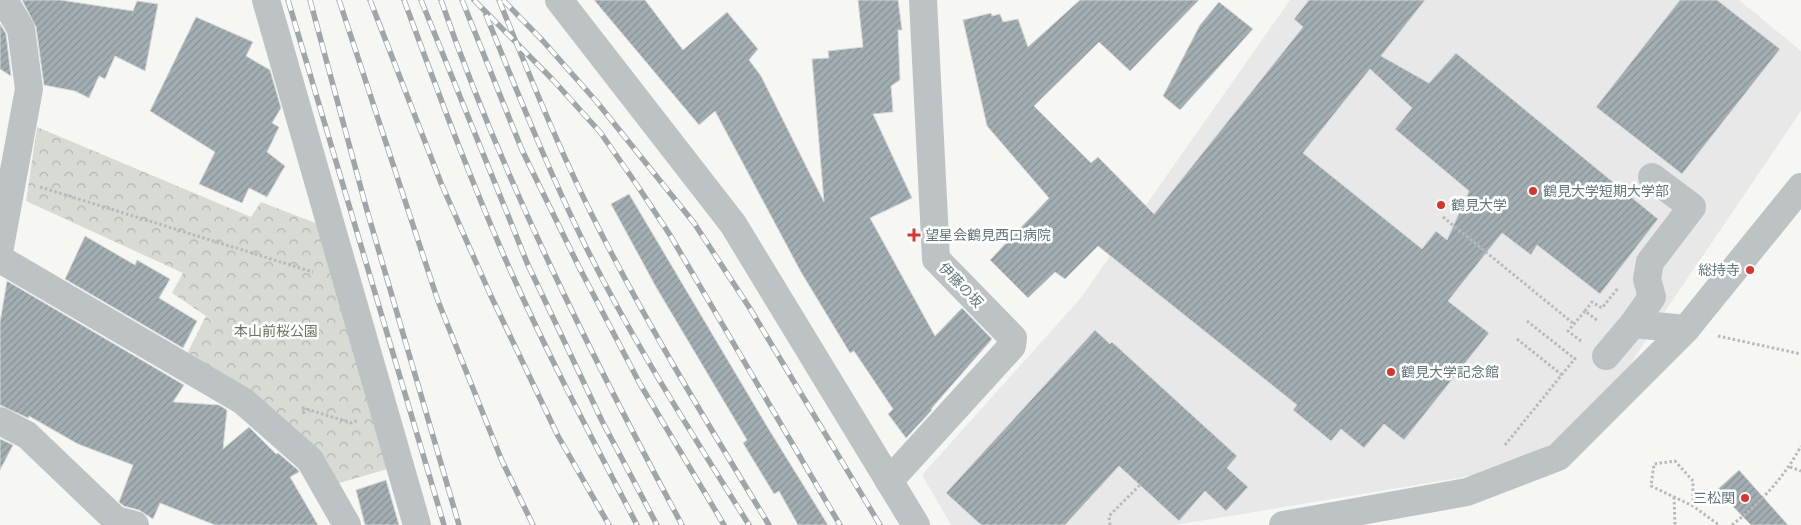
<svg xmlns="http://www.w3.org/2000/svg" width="1801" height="525" font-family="Jost,'Noto Sans JP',sans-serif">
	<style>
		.built { fill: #e7e8e7 }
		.forest { fill: url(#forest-crowns) }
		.building { fill: url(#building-hatch); stroke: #d8d7d6; fill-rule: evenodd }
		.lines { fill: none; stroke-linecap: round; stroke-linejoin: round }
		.path { stroke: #b6babc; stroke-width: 3; stroke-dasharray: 2.5 2.5; stroke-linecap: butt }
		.minor { stroke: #bdc3c5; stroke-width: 28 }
		.rail-casing { stroke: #9da7aa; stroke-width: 5.5 }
		.rail { stroke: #fff; stroke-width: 4; stroke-dasharray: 11; stroke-linecap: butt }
		.poi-dot { fill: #dc332d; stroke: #fff; stroke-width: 2 }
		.labels { text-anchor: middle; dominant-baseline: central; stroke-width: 5; stroke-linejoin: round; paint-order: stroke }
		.poi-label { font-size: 14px; fill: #62777d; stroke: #fff; text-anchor: start }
		.street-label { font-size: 14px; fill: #62777d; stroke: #fff }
		.park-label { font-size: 14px; fill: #697661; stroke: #fff }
	</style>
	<defs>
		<pattern id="forest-crowns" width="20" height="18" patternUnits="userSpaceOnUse" patternTransform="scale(1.25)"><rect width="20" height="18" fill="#d7dbd3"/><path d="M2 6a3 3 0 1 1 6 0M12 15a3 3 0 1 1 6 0" fill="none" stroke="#b2b6b0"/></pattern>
		<pattern id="building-hatch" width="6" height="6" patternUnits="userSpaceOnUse" patternTransform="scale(1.25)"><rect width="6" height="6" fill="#a2aeb1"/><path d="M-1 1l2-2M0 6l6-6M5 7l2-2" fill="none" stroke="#879295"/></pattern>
	</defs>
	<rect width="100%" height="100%" fill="#f6f6f3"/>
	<polygon class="built" points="1290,0 1739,0 1801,51 1801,111 1649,335 1626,372 1565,437 1510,465 1470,476 1175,525 951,525 922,475 1080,299"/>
	<polygon class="forest" points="37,127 251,217 261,202 318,224 394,467 336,484 185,358 206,316 172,293 183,273 26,201"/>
	<g class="building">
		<polygon points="22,0 60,0 133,11 137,1 158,4 145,71 115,56 105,79 99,76 89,98 75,91 44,85 36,27"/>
		<polygon points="594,0 645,0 683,50 727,12 758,49 749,60 761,76 824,202 812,59 829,58 828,51 863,47 858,0 898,0 902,30 898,30 900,80 891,86 893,112 873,114 912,198 870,218 935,336 962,308 992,339 931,409 932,410 906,438 888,414 893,409 854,351 850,353 801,272 715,111 699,125"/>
		<path d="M1080,0H1199L1130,71L1099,42L1034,106L1091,163L1098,157L1154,214L1303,27L1294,19L1309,0H1425L1381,56L1429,83L1456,53L1658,219L1600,294L1537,245L1531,255L1502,233L1448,301L1489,333L1404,440L1384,424L1364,448L1341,429L1331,441L1293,410L1297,405L1098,246L1065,279L1055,272L1028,298L990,260L1049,198L987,126L963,20L991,13L992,16L1000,14L1003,22L1018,19L1028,47ZM1370,69L1412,108L1395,129L1469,191L1447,240L1436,231L1422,249L1303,153Z"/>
		<polygon points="1680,0 1717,0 1780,49 1682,174 1596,107"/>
		<polygon points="1219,2 1253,29 1180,110 1163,96 1200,25"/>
		<polygon points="196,17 253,42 246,56 270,70 281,108 272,123 279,127 267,152 285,166 267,197 249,188 242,203 199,184 215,152 150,111"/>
		<polygon points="0,24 6,34 11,76 0,69"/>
		<polygon points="629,194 768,428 828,525 798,525 779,491 774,494 743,443 747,440 656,287 611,204"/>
		<polygon points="85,236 135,265 137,260 170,279 159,298 197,321 183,348 65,279"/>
		<polygon points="7,281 184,385 173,402 219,405 227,410 223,449 249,427 276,454 278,453 298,470 299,472 290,477 318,525 215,525 160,503 153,519 139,510 124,506 119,502 133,465 78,444 29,416 28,418 0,405 0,322"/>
		<polygon points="1095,330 1110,344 1112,342 1237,456 1227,468 1248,487 1226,511 1205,491 1179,521 1119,466 1065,525 981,525 946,493"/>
		<polygon points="0,439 13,445 0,470"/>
		<polygon points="1739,470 1788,525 1751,525 1717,490"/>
		<polygon points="386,480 399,525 365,525 356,490"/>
	</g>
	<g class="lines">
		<g class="path">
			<polyline points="40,187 313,272"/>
			<polyline points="1443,217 1574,324"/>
			<polyline points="1585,311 1592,302 1602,308 1618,288"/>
			<polyline points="1527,321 1575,359"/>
			<polyline points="1718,336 1801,354"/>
			<polyline points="1517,339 1562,375"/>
			<polyline points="1581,341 1568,331 1585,311 1598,321"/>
			<polyline points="304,414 303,408 352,423 358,420"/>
			<polyline points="1505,445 1577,356"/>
			<polyline points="1790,467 1801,471"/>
			<polyline points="1674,497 1675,525"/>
			<polyline points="1693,506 1693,481 1675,461 1654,464 1651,486 1693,506 1719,525"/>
			<polyline points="1110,525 1109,516 1140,485"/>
			<path d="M1732,525C1760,503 1784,478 1801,446"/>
		</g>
		<g class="minor">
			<polyline points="266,0 417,525"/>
			<polyline points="559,0 733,224 916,525"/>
			<polyline points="1652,177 1692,207 1650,262 1647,279 1652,297 1633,324 1686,329"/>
			<polyline points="0,247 29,89 21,29 4,0"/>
			<polyline points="0,259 243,401 310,460 347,525"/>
			<polyline points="1606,356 1633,324"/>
			<polyline points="0,421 27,435 116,520 135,525"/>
			<polyline points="889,481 1012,346 1013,338 936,259 923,0"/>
			<polyline points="1283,525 1467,492 1558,457 1686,329 1801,187"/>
		</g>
		<g class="rail-casing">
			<g id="rail">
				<polyline points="288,0 444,525"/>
				<polyline points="310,0 366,207 459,525"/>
				<polyline points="339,0 438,301 502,461 533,525"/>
				<polyline points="370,0 441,183 490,294 558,436 609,525"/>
				<path d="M404,0C438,92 472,185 512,274C550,360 594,442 637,525"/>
				<polyline points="421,0 528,265 602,421 657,525"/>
				<path d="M441,0C504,182 591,355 682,525"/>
				<polyline points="462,0 522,150 579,267 640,384 724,525"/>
				<polyline points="474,0 553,80 600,132 637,185 670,235 840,525"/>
				<path d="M499,0C531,79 562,157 601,233C652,333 711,429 769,525"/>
				<polyline points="503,0 543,41 596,101 694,223 749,307 880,525"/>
				<path d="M486,15C517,91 547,167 583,241C631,339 691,432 749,525"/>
			</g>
		</g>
		<use href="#rail" class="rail"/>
	</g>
	<g class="poi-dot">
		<circle cx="1533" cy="191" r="5"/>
		<circle cx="1441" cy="205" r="5"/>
		<path d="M911.5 227.5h5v5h5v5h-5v5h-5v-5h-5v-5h5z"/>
		<circle cx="1750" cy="270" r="5"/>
		<circle cx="1391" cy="372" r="5"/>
		<circle cx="1745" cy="498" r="5"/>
	</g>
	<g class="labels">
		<g class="poi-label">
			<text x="1543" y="191">鶴見大学短期大学部</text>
			<text x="1451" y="205">鶴見大学</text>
			<text x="925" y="235">望星会鶴見西口病院</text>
			<text x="1740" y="270" text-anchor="end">総持寺</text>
			<text x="1401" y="372">鶴見大学記念館</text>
			<text x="1735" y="498" text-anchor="end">三松関</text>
		</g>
		<g class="street-label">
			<text transform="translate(961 285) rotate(46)">伊藤の坂</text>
		</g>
		<g class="park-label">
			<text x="276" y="331">本山前桜公園</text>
		</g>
	</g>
</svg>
